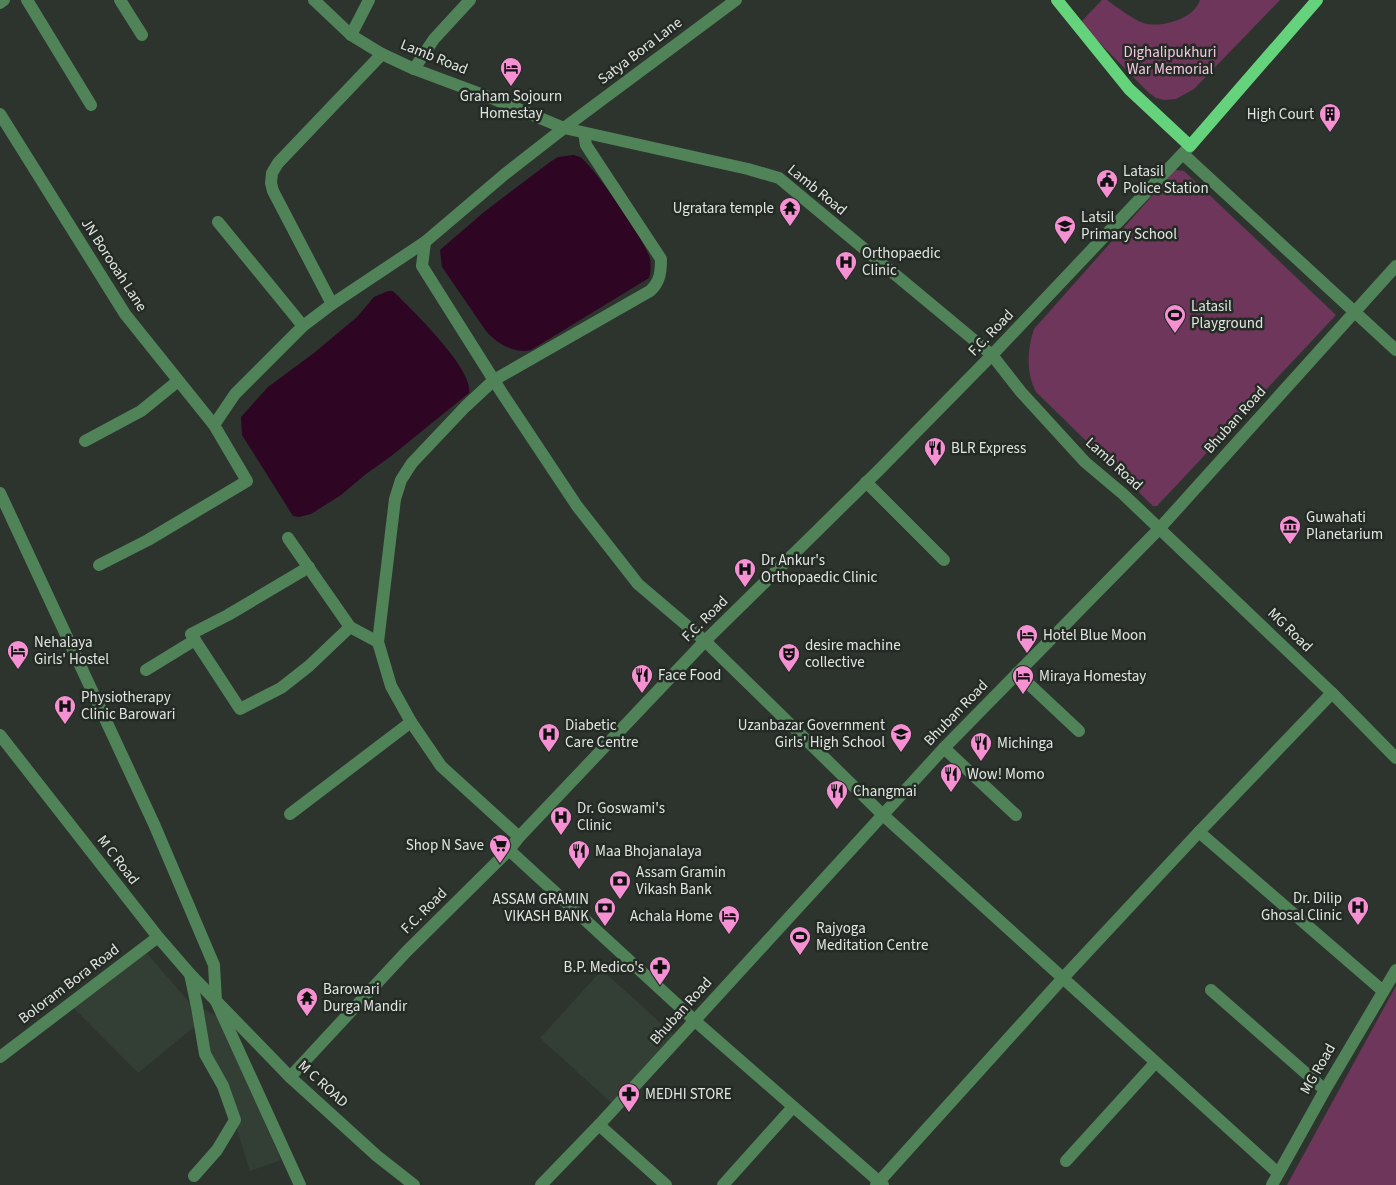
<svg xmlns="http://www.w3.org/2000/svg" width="1396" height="1185" font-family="'Source Sans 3',sans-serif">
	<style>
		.built { fill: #333f34 }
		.green { fill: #6e365b }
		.water { fill: #2e0523 }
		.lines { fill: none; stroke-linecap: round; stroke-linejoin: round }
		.minor { stroke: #518359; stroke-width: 12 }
		.major { stroke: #65d37c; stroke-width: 12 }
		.labels { text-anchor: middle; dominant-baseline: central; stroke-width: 5; stroke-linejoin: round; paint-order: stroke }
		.street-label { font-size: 15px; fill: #e2e6e3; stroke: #242a24 }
		.park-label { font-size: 15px; fill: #f5c7e3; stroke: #242a24 }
		.poi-label { font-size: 15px; fill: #e2e6e3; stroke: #242a24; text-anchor: start }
	</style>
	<rect width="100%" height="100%" fill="#2d342e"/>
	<g class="built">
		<polygon points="143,949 190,1003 221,1018 281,1160 250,1171 230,1107 206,1041 194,1027 138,1073 73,1007"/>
		<polygon points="602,970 676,1037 614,1105 540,1038"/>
	</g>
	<g class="green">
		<path d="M1102,0H1107C1117,7 1136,22 1147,24C1164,27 1195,18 1200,0H1280L1194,89L1176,99L1164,100L1156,98L1149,93L1080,23Z"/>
		<path d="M1175,170L1184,171L1336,315L1157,506H1153L1036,392C1026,373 1027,349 1034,329Z"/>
		<polygon points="1396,986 1396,1185 1287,1185"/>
	</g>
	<g class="water">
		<path d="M573,155C574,155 580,157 580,157C592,164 648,244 650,259C651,265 651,271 649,278L531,350C515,354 497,344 486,331L442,267L440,250L484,212L550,162L558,157Z"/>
		<path d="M388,291H393C410,308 474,369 469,393L390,457L366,474L341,495L311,514L299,517L293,516L242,435L241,417L268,387L314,353L357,317L374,297Z"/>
	</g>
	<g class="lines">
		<g class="minor">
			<polyline points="27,0 91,105"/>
			<polyline points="120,0 142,35"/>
			<polyline points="314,0 351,35 382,54 414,69 489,97 564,128 748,169 779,178 992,355 1021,392 1085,462 1123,494 1332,693 1396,758"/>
			<polyline points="0,3 4,0"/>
			<polyline points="351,35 369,0"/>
			<polyline points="414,69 434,39 470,0"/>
			<polyline points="0,114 125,314 214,425 247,481 148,540 99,565"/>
			<polyline points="1183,154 1396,350"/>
			<polyline points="218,222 303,326"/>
			<polyline points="425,242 422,266 502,393 577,506 638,584 705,641 883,815 1278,1173"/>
			<polyline points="332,304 273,191 271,183 272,173 278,163 382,54"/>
			<polyline points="214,425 235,394 303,326 332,304 425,242 505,174 564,128 736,0"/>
			<polyline points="85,441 141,411 178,381"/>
			<polyline points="866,482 944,560"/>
			<polyline points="0,493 154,824 214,965 216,1001 300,1185"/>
			<polyline points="288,538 350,627 378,642"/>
			<polyline points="309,567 228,615 191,634 240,709 281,688 309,666 350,627"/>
			<polyline points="146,670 195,640"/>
			<polyline points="1017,673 1079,731"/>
			<polyline points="0,735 158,937 190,974 290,1077 377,1156 414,1185"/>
			<polyline points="944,748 1016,815"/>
			<polyline points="290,814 411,722"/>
			<polyline points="1199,832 1383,991"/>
			<path d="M519,837L441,766L411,722L391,686L378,642L395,499L401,480L412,463L465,407L494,380L650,291C660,282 661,272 661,259L586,145L584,133"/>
			<polyline points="509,850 694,1020 883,1185"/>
			<polyline points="190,974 197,1007 205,1054 223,1086 235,1120 217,1150 194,1176"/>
			<polyline points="1211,990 1325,1090"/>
			<polyline points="0,1057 158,937"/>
			<polyline points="290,1077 406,952 509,850 519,837 705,641 880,469 992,355 1190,146"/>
			<polyline points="599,1125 666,1185"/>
			<polyline points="1066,1161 1155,1063"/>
			<polyline points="541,1185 599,1125 944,748 1159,529 1396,266"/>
			<polyline points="723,1185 793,1107"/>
			<polyline points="876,1185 1063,978 1199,832 1332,693"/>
			<polyline points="1272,1185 1325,1090 1396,970"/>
		</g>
		<polyline class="major" points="1057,0 1129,89 1190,146 1317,0"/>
	</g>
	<defs>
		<g id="hotel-pin" transform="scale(1.125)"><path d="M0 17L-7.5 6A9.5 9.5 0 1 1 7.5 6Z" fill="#f591d2" stroke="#242a24"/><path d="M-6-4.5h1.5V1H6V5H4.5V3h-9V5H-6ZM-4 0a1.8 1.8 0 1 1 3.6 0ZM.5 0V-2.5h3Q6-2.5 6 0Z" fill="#111"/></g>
		<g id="building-pin" transform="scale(1.125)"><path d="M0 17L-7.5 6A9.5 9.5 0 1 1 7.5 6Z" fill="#f591d2" stroke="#242a24"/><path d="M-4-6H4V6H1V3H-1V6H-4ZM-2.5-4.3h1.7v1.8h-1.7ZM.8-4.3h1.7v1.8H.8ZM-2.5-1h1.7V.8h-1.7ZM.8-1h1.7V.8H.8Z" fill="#111"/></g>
		<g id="civic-pin" transform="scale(1.125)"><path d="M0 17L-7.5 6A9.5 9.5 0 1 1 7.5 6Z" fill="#f591d2" stroke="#242a24"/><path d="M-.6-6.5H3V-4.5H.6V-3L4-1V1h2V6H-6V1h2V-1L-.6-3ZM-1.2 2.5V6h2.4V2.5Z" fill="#111"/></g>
		<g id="temple-pin" transform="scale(1.125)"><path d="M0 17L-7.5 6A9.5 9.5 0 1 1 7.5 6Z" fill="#f591d2" stroke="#242a24"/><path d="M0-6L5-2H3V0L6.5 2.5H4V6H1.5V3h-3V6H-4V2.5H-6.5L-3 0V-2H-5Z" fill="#111"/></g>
		<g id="school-pin" transform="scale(1.125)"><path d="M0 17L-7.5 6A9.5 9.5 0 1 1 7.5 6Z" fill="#f591d2" stroke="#242a24"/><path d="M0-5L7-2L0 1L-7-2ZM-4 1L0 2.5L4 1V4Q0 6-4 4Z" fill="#111"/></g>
		<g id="hospital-pin" transform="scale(1.125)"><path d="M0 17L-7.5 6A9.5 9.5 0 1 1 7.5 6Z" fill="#f591d2" stroke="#242a24"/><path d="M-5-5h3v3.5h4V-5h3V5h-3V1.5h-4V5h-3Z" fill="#111"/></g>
		<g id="stadium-pin" transform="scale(1.125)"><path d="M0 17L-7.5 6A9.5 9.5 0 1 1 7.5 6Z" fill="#f591d2" stroke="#242a24"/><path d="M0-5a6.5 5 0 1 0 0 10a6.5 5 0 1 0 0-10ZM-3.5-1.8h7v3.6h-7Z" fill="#111"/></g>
		<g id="restaurant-pin" transform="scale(1.125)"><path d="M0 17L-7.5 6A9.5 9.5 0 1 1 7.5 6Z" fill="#f591d2" stroke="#242a24"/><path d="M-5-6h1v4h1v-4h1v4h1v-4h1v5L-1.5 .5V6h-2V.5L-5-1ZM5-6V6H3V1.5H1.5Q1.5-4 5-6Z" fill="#111"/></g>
		<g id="museum-pin" transform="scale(1.125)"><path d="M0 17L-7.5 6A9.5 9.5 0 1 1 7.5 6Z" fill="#f591d2" stroke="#242a24"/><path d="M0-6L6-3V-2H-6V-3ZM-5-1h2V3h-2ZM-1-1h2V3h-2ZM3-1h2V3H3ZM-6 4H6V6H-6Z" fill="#111"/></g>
		<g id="theatre-pin" transform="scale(1.125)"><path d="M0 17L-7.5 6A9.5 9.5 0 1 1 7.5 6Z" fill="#f591d2" stroke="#242a24"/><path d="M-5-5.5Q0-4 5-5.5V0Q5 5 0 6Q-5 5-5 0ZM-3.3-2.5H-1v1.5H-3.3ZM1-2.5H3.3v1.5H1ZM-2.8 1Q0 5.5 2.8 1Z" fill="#111"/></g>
		<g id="supermarket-pin" transform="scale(1.125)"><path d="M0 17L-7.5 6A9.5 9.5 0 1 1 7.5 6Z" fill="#f591d2" stroke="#242a24"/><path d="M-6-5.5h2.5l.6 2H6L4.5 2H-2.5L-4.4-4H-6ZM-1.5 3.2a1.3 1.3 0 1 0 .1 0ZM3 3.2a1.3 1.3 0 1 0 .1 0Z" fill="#111"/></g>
		<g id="bank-pin" transform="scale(1.125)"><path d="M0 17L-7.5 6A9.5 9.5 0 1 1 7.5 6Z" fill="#f591d2" stroke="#242a24"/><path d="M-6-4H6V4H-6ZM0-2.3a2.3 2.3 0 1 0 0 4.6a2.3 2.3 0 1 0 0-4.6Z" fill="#111"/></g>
		<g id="pharmacy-pin" transform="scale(1.125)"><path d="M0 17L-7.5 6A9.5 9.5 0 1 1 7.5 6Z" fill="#f591d2" stroke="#242a24"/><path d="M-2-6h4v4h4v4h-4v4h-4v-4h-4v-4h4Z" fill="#111"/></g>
	</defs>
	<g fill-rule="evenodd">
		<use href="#hotel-pin" x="511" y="68"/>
		<use href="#building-pin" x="1330" y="114"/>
		<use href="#civic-pin" x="1107" y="180"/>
		<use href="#temple-pin" x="790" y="208"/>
		<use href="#school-pin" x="1065" y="226"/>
		<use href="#hospital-pin" x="846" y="262"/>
		<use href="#stadium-pin" x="1175" y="315"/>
		<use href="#restaurant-pin" x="935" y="448"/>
		<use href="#museum-pin" x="1290" y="526"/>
		<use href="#hospital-pin" x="745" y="569"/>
		<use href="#hotel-pin" x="1027" y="635"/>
		<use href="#hotel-pin" x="18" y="651"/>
		<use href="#theatre-pin" x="789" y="654"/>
		<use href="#restaurant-pin" x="642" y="675"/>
		<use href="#hotel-pin" x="1023" y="676"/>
		<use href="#hospital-pin" x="65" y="706"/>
		<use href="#hospital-pin" x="549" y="734"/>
		<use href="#school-pin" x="901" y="734"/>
		<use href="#restaurant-pin" x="981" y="743"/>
		<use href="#restaurant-pin" x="951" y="774"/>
		<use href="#restaurant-pin" x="837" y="791"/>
		<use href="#hospital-pin" x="561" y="817"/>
		<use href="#supermarket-pin" x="500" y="845"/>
		<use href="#restaurant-pin" x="579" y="851"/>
		<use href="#bank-pin" x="620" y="881"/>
		<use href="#hospital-pin" x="1358" y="907"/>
		<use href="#bank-pin" x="605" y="908"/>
		<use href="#hotel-pin" x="729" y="916"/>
		<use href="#stadium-pin" x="800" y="937"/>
		<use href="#pharmacy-pin" x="660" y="967"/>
		<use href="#temple-pin" x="307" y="998"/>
		<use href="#pharmacy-pin" x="629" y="1094"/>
	</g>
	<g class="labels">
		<g class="street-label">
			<text transform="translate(640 51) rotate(-37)">Satya Bora Lane</text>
			<text transform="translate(434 57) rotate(22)">Lamb Road</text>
			<text transform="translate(817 190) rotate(39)">Lamb Road</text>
			<text transform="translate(114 265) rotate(57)">JN Borooah Lane</text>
			<text transform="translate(991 333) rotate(-46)">F.C. Road</text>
			<text transform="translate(1235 420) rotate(-48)">Bhuban Road</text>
			<text transform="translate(1114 464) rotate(42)">Lamb Road</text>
			<text transform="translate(705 619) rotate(-45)">F.C. Road</text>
			<text transform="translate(1290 630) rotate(44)">MG Road</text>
			<text transform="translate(956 713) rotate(-46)">Bhuban Road</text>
			<text transform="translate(118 860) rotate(52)">M C Road</text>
			<text transform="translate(424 911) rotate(-45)">F.C. Road</text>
			<text transform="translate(69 984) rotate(-37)">Boloram Bora Road</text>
			<text transform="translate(681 1011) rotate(-48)">Bhuban Road</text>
			<text transform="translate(1318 1069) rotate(-60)">MG Road</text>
			<text transform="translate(323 1084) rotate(42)">M C ROAD</text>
		</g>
		<g class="park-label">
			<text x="1170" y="52">Dighalipukhuri<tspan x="1170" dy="17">War Memorial</tspan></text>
		</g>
		<g class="poi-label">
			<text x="511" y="96" text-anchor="middle">Graham Sojourn<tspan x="511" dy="17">Homestay</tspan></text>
			<text x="1314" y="114" text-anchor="end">High Court</text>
			<text x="1123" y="171">Latasil<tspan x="1123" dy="17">Police Station</tspan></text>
			<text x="774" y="208" text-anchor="end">Ugratara temple</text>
			<text x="1081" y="217">Latsil<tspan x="1081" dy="17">Primary School</tspan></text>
			<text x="862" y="253">Orthopaedic<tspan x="862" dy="17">Clinic</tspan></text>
			<text x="1191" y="306">Latasil<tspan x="1191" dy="17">Playground</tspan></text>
			<text x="951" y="448">BLR Express</text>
			<text x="1306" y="517">Guwahati<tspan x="1306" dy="17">Planetarium</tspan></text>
			<text x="761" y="560">Dr Ankur's<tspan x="761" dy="17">Orthopaedic Clinic</tspan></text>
			<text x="1043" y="635">Hotel Blue Moon</text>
			<text x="34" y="642">Nehalaya<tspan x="34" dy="17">Girls' Hostel</tspan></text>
			<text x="805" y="645">desire machine<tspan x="805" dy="17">collective</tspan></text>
			<text x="658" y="675">Face Food</text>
			<text x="1039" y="676">Miraya Homestay</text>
			<text x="81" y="697">Physiotherapy<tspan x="81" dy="17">Clinic Barowari</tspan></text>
			<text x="565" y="725">Diabetic<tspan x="565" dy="17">Care Centre</tspan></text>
			<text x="885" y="725" text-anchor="end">Uzanbazar Government<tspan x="885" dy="17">Girls' High School</tspan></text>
			<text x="997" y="743">Michinga</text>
			<text x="967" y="774">Wow! Momo</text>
			<text x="853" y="791">Changmai</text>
			<text x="577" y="808">Dr. Goswami's<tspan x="577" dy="17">Clinic</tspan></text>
			<text x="484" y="845" text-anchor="end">Shop N Save</text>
			<text x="595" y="851">Maa Bhojanalaya</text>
			<text x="636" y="872">Assam Gramin<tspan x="636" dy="17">Vikash Bank</tspan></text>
			<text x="1342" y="898" text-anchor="end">Dr. Dilip<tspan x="1342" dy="17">Ghosal Clinic</tspan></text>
			<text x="589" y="899" text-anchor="end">ASSAM GRAMIN<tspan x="589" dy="17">VIKASH BANK</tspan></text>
			<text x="713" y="916" text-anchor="end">Achala Home</text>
			<text x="816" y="928">Rajyoga<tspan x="816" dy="17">Meditation Centre</tspan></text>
			<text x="644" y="967" text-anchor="end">B.P. Medico's</text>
			<text x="323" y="989">Barowari<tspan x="323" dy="17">Durga Mandir</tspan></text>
			<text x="645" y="1094">MEDHI STORE</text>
		</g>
	</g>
</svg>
